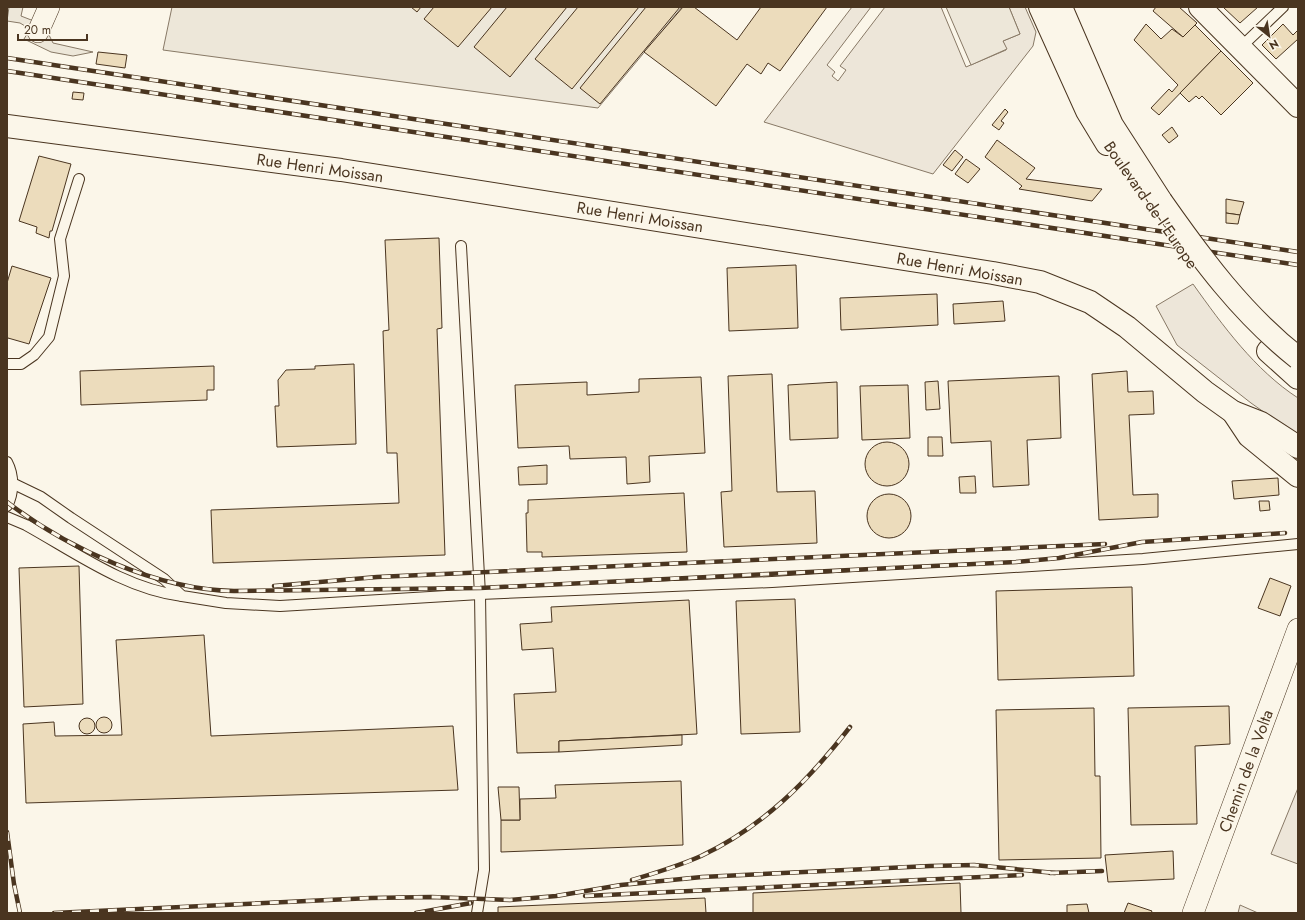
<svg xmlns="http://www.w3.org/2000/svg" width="1305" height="920" font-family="Jost,sans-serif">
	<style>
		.green { fill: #ede6d9; stroke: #887966 }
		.parking { fill: #ede7d9; stroke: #887966 }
		.building { fill: #ecdcbc; stroke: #4a3520 }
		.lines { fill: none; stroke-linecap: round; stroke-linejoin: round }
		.service-casing { stroke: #4a3520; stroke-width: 12 }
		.minor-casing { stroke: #4a3520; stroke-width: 22 }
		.tertiary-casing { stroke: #4a3520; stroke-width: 24 }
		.secondary-casing { stroke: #4a3520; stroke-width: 24 }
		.service { stroke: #fbf6e9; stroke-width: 10 }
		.minor { stroke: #fbf6e9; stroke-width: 21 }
		.tertiary { stroke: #fbf6e9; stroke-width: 22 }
		.secondary { stroke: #fbf6e9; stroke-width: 22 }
		.rail-casing { stroke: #4a3520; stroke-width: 4.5 }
		.rail { stroke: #fbf6e9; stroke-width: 3; stroke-dasharray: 9; stroke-linecap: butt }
		.secondary-bridge-casing { stroke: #4a3520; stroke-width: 24; stroke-linecap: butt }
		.secondary-bridge { stroke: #fbf6e9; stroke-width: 22 }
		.labels { text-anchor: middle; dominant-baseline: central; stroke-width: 3; stroke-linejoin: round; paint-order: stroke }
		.street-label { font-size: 16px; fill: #4a3520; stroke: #fbf6e9 }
	</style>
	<rect width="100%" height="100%" fill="#fbf6e9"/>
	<g class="green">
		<polygon points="852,7 871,7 827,65 835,72 832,76 838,81 846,70 840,66 885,7 941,7 966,67 1006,50 1003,41 1020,34 1009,7 1025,7 1036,32 1033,46 933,174 764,122"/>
		<path d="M1193,284C1223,326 1255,370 1298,398V436L1251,403L1177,345L1156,306Z"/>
		<polygon points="1298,788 1298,864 1271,854"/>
		<polygon points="1240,905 1258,913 1238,913"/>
	</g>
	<g class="parking">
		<polygon points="9,7 23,7 21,16 44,25 53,43 93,52 73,56 51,52 24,39 30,29 20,23 7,21"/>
		<polygon points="172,7 682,7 598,108 163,50"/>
		<polygon points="946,7 1009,7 1020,34 1003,41 1007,49 971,65"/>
	</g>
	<g class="building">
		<polygon points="411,7 421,7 417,12"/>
		<polygon points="434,7 492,7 458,47 424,19"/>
		<polygon points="507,7 567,7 510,77 474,47"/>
		<polygon points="578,7 639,7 572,89 535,59"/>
		<polygon points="646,7 680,7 600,104 580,88"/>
		<polygon points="683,7 694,7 737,40 761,7 827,7 780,71 768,63 761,74 747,64 716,106 644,52"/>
		<polygon points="1156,7 1179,7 1197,23 1183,37 1153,11"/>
		<polygon points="1223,7 1258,7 1240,23"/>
		<polygon points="1146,24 1161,39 1172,29 1183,37 1195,25 1221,51 1159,115 1151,108 1169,89 1172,92 1178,85 1134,40"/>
		<polygon points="1283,24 1293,35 1298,30 1298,39 1276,59 1262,45"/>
		<polygon points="1221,51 1253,83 1221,115 1202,96 1199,99 1196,96 1189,102 1180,93"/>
		<polygon points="98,52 127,55 125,68 96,64"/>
		<polygon points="73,92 84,93 83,100 72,99"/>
		<polygon points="1005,109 1008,112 1001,121 1004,123 999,130 992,125"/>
		<polygon points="1172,127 1178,136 1169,143 1162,135"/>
		<polygon points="997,140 1035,168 1026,179 1102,189 1092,201 1019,189 1022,186 985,157"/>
		<polygon points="955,150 963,157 952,171 943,165"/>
		<polygon points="39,156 71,164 52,231 50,231 49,238 36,233 37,227 19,221"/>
		<polygon points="966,159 980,169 968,183 955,174"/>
		<polygon points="1226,199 1244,202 1240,215 1226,213"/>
		<polygon points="1226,213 1240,215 1238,224 1226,223"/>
		<polygon points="439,238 442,328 437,329 445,555 213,563 211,510 399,503 397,453 387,453 383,331 389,330 385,240"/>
		<polygon points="796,265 798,328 729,331 727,268"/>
		<polygon points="12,266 51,278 29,344 8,338 7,340 7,283"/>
		<polygon points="937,294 938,325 841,330 840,298"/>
		<polygon points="1003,301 1005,321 954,324 953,304"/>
		<polygon points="354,364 356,444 277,447 275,406 279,406 278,380 286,370 315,369 315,366"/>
		<polygon points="214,366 214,390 207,390 207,400 81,405 80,371"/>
		<polygon points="1127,371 1128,392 1153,391 1154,414 1129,415 1133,495 1158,494 1158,517 1099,520 1092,374"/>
		<polygon points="772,374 777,492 815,491 817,543 724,547 721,492 732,491 728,376"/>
		<polygon points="1059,376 1061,438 1027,440 1029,485 993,487 991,441 951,443 948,381"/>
		<polygon points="701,377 705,453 649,456 650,482 627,484 626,457 570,459 569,446 518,448 515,385 587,382 587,395 639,392 639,379"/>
		<polygon points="938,381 940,409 926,410 925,382"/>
		<polygon points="837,382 838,438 790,440 788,385"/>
		<polygon points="908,385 910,438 862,440 860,386"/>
		<polygon points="928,437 942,437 943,456 928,456"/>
		<circle cx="887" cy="464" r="22"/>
		<polygon points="547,465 547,484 519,485 518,467"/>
		<polygon points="975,476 976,493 960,493 959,477"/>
		<polygon points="1278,478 1279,495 1234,499 1232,481"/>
		<polygon points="684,493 687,552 542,557 542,552 527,552 526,513 528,513 528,500"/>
		<circle cx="889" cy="516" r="22"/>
		<polygon points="1259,501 1269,501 1270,510 1260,511"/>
		<polygon points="79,566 83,704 24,707 19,568"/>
		<polygon points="1270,578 1291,586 1280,616 1258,608"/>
		<polygon points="1132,587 1134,676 998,680 996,591"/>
		<polygon points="795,599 800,732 741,734 736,601"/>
		<polygon points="689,600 697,734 559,741 559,752 517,753 514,694 556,692 553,648 522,650 520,624 552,622 551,607"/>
		<polygon points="204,635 211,736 453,726 458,790 26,803 23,724 54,722 55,736 122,735 116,640"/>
		<polygon points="1229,706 1230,744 1195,746 1197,824 1131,825 1128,708"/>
		<polygon points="1094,708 1095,776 1100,776 1101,858 999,860 996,710"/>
		<circle cx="104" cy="725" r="8"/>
		<circle cx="87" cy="726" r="8"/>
		<polygon points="682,735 682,745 559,752 559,741"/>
		<polygon points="681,781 683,845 501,852 501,820 520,820 520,799 556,798 555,785"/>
		<polygon points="498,787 519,787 520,820 501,820"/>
		<polygon points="1173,851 1174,879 1108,882 1105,855"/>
		<polygon points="960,883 961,913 753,913 753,893"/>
		<polygon points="705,898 706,913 498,913 498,907"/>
		<polygon points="1128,903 1152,911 1151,913 1124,913"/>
		<polygon points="1087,904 1089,913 1067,913 1067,905"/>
	</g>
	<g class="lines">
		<g class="service-casing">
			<g id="service">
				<polyline points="1241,47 1283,7"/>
				<polyline points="461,246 480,594 484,870 477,913"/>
				<polyline points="7,364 21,364 34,355 49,337 64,276 60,239 79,179"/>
				<path d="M7,462C14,475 14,493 7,506"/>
				<polyline points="12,483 41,497 71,518 164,579 182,596 226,603 280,606 480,594 772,582 1143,559 1298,544"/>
				<path d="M7,517L26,525C75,552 125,589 182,596"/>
			</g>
		</g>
		<g class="minor-casing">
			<g id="minor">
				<polyline points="38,32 49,7"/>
				<polyline points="1193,913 1298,629"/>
			</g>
		</g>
		<g class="tertiary-casing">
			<g id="tertiary">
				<polyline points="1200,7 1298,106"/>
				<polyline points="7,126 341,170 993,273 1040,282 1090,302 1127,327 1205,392 1233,412 1261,423 1298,447"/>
				<polyline points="1233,412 1249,436 1298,476"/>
			</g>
		</g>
		<g class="secondary-casing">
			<g id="secondary">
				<polyline points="1040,7 1087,111 1107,144"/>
				<polyline points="1061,7 1112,125 1161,201"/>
				<polyline points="1268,351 1298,378"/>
			</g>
		</g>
		<use href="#service" class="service"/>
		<use href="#minor" class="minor"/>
		<use href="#tertiary" class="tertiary"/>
		<use href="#secondary" class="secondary"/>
		<g class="rail-casing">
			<g id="rail">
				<polyline points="7,58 1298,252"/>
				<polyline points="7,71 1298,265"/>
				<path d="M7,502C67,548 157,590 234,591L480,588L1016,562L1059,558L1142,542L1285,533"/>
				<polyline points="274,586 377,577 1105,544"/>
				<polyline points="7,832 14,884 20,913"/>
				<polyline points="1050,873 1102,871"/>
				<path d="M632,880C655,873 679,866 701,856C764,826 808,781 850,727"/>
				<polyline points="585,896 1022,875"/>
				<polyline points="54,913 371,898 431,897 510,900 556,896 621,885 702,877 930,866 974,865 1055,873"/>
				<polyline points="416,913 471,903"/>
			</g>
		</g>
		<use href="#rail" class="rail"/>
		<g class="secondary-bridge-casing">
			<path id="secondary-bridge" d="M1161,201C1201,258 1242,314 1298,358"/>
		</g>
		<use href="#secondary-bridge" class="secondary-bridge"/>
	</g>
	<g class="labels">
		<g class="street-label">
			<text transform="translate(320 168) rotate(8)">Rue Henri Moissan</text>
			<text transform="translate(1151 205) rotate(55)">Boulevard de l'Europe</text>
			<text transform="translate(640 217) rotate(9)">Rue Henri Moissan</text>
			<text transform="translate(960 269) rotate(10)">Rue Henri Moissan</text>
			<text transform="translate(1246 771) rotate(-70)">Chemin de la Volta</text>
		</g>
	</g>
	<rect width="1305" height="920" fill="none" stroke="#4a3520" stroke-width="16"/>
	<g transform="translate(1269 36) rotate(150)" stroke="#fbf6e9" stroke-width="3" paint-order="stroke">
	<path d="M0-3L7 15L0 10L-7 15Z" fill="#4a3520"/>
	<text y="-6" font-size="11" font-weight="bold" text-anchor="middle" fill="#4a3520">N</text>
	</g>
	<path d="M18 34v6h69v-6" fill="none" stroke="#4a3520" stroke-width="2"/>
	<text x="24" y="34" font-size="12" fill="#4a3520" stroke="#fbf6e9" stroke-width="3" paint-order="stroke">20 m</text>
</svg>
